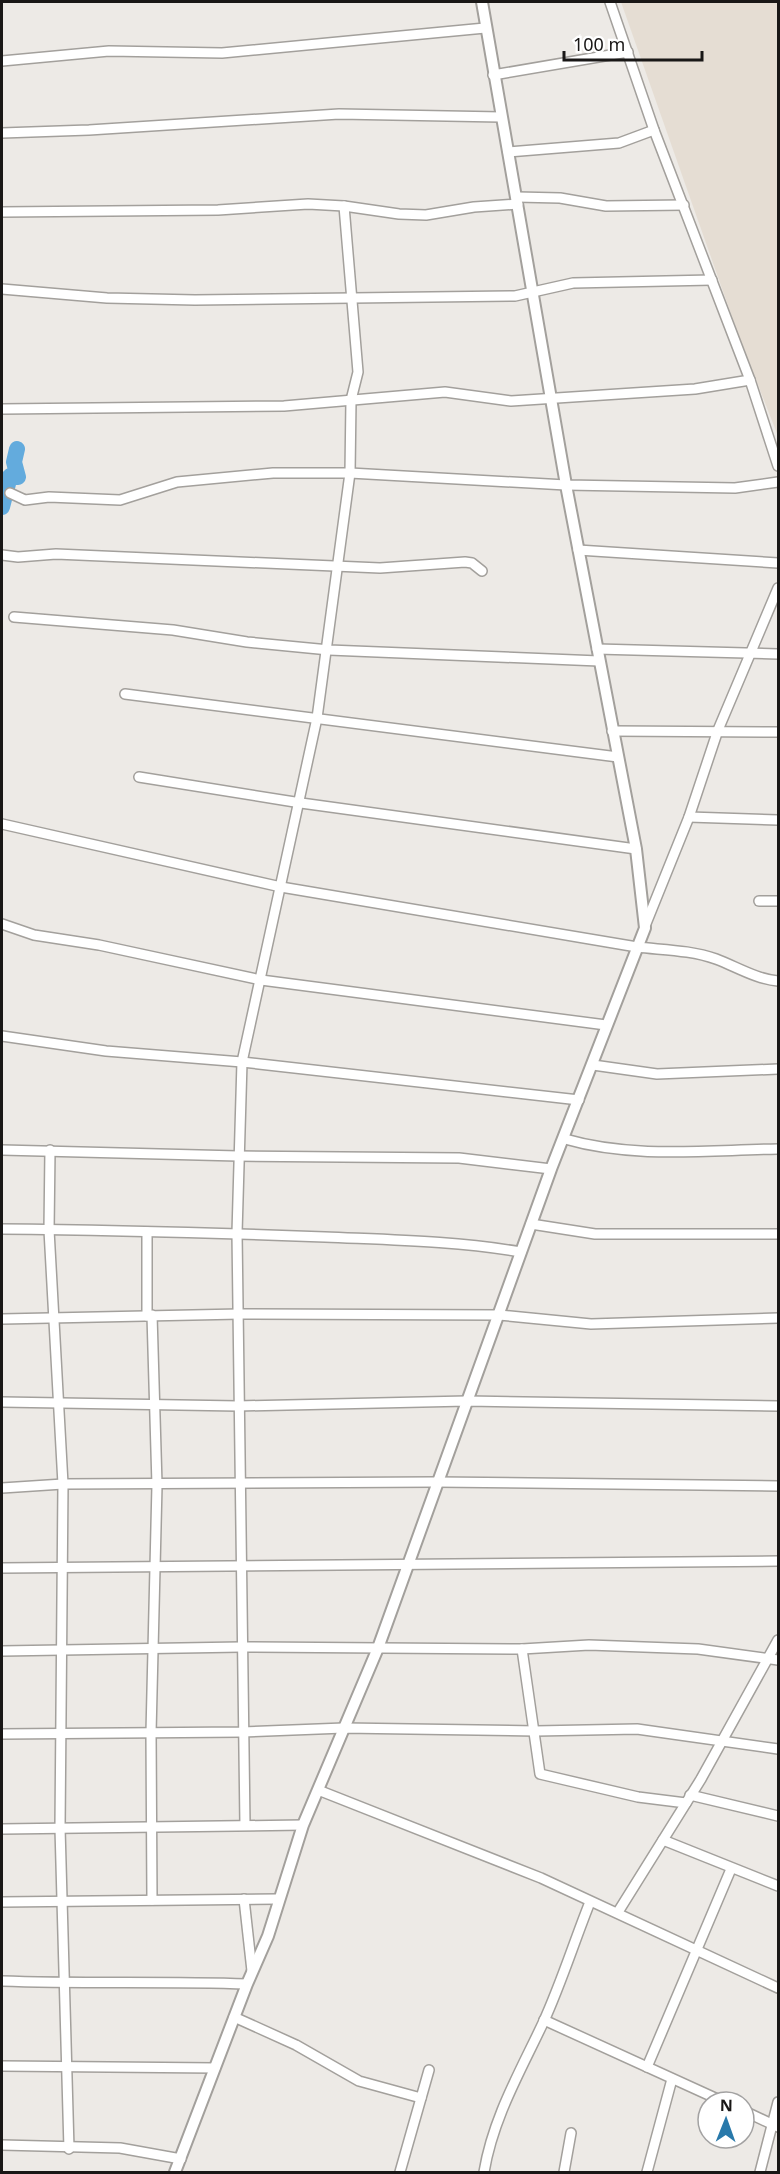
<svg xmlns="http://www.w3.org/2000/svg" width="780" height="2174" font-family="'Noto Sans',sans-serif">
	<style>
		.built { fill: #e5ddd3 }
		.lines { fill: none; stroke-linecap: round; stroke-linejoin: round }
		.river { stroke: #63abdd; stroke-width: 16 }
		.minor-casing { stroke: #a3a09c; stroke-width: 12 }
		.tertiary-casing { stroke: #a3a09c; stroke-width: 14 }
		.minor { stroke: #fff; stroke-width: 9 }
		.tertiary { stroke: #fff; stroke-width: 10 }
	</style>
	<rect width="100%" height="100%" fill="#edeae6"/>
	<polygon class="built" points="621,2 778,2 778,436 737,331"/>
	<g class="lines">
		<polyline class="river" points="2,507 10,476 18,477 14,462 17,449"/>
		<g class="minor-casing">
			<g id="minor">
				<polyline points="610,2 654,130 750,380 778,466"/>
				<polyline points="2,61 109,51 222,53 485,28"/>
				<polyline points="493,75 628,52"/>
				<polyline points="2,133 89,130 339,114 501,117"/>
				<polyline points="508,152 619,143 654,130"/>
				<polyline points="517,197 560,198 606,206 684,205"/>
				<polyline points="2,212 218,210 308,204 344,206 399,214 426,215 474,207 518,204"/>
				<polyline points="2,289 107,298 195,300 515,296 573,283 712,280"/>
				<polyline points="2,409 284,406 445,392 511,401 695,389 750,380"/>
				<polyline points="10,493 25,500 49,497 120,500 177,482 273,473 350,473 566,485 735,488 778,482"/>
				<polyline points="578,550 778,563"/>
				<polyline points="2,555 18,557 56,554 380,568 465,562 472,563 482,571"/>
				<polyline points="14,617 173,630 247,642 329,650 599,661"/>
				<polyline points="597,649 778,654"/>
				<polyline points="125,694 618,757"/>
				<polyline points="612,731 778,732"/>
				<polyline points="139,777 301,803 636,849"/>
				<polyline points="689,817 778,820"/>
				<path d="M2,824L281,887L637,947C663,950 691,950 716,959C737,967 756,979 778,981"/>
				<polyline points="759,901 778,901"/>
				<polyline points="2,924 34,935 99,945 261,980 606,1025"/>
				<polyline points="645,926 689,817 718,730 778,588"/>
				<polyline points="2,1036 106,1051 242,1062 579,1100"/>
				<polyline points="593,1065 657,1074 778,1069"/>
				<path d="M565,1139C634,1159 707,1150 778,1149"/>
				<polyline points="2,1150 238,1156 459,1158 551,1169"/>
				<polyline points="50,1150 49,1230 63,1484 60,1828 69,2149"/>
				<polyline points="531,1224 595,1234 778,1234"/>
				<path d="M2,1229C110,1230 217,1233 325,1237C391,1240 456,1241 521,1252"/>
				<polyline points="147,1232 147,1316"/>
				<polyline points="2,1319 240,1314 499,1315 591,1324 778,1318"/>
				<polyline points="2,1402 238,1406 467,1401 778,1406"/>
				<polyline points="2,1488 63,1484 436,1482 778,1486"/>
				<polyline points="2,1568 778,1561"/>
				<polyline points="522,1649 540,1774 638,1797 686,1803"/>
				<polyline points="2,1651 241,1647 522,1649 589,1645 698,1649 778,1660"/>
				<polyline points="2,1734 242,1732 344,1728 536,1731 637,1729 778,1749"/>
				<polyline points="318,1790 541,1878 778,1988"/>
				<polyline points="690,1795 778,1816"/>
				<polyline points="245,1825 237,1233 242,1062 317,718 350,473 351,400 358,372 344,206"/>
				<polyline points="2,1829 303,1825"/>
				<polyline points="663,1840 778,1886"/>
				<polyline points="244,1899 252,1971"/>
				<polyline points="152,1900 151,1733 157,1485 152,1315"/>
				<polyline points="2,1902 278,1899"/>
				<polyline points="618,1912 701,1779 778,1640"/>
				<path d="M2,1981C83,1984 165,1981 247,1984"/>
				<polyline points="234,2017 296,2045 359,2081 421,2098"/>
				<polyline points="544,2020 724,2102"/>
				<polyline points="2,2066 215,2068"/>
				<polyline points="647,2067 731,1869"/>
				<polyline points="744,2111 778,2127"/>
				<polyline points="2,2145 120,2148 181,2159"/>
				<polyline points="400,2172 429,2070"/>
				<path d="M484,2172C493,2118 520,2072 543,2023C561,1984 574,1942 590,1902"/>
				<polyline points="564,2172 571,2133"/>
				<polyline points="647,2172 672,2079"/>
				<polyline points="760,2172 778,2102"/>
			</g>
		</g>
		<g class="tertiary-casing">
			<polyline id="tertiary" points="175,2172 247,1984 268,1936 303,1825 378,1648 551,1169 645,928 636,849 566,485 482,2"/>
		</g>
		<use href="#minor" class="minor"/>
		<use href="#tertiary" class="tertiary"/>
	</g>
	<rect width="780" height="2174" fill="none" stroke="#191716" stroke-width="6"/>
	<g transform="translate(726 2120) rotate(1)"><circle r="28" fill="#ffffff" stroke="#a3a2a2" stroke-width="1.5"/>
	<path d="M0-4.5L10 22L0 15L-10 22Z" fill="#2979aa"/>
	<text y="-9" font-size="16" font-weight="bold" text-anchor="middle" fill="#191716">N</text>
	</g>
	<path d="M564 51v9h138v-9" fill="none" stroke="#191716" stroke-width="3"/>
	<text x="573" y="51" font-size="18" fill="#191716" stroke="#ffffff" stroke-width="4.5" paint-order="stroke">100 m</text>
</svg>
